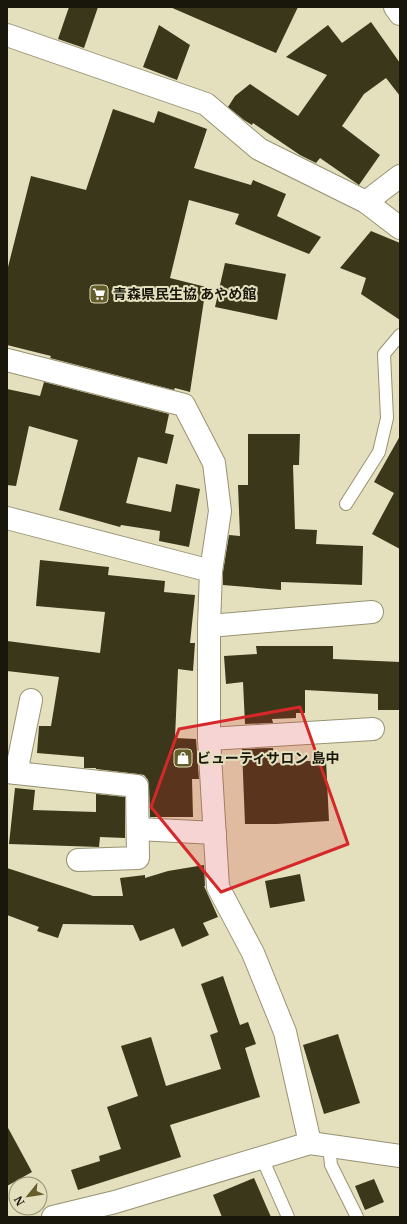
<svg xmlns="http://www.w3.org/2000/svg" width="407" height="1224" font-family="Merriweather,'Noto Sans JP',serif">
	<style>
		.building { fill: #3b371a }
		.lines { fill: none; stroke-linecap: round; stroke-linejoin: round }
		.service-casing { stroke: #979272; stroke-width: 14 }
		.minor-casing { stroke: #979272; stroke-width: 24 }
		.service { stroke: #fff; stroke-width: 12 }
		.minor { stroke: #fff; stroke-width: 22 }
		.marked { fill: #d62828; fill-opacity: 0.2; stroke: #d62828; stroke-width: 3; stroke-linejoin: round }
		.labels { text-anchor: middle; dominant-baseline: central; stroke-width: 4; stroke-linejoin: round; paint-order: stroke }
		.poi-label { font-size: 14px; font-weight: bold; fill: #19170b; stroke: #e4e0be; text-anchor: start }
	</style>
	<rect width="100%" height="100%" fill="#e4e0be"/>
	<g class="building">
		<polygon points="69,7 98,7 84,48 58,39"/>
		<polygon points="170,7 298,7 276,53"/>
		<polygon points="371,22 400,63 400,96 386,78 364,94 342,126 380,155 359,185 320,158 316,163 300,155 253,123 252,125 244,120 228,107 235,96 250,84 298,116 327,75 286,57 328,25 342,43"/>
		<polygon points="159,25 190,45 177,80 143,67"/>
		<polygon points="113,109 154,123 158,111 207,129 194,168 251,185 253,180 286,194 277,216 321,237 309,254 235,224 239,214 189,200 170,278 206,287 190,392 175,388 174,390 50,358 51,356 7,345 7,271 31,176 86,190"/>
		<polygon points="371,231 400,243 400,320 361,294 366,278 340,268"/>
		<polygon points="225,263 286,274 277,320 215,307"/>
		<polygon points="44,382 169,414 165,433 174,435 167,464 138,457 126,503 171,512 176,484 200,489 189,547 159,541 160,531 121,525 120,527 59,510 78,440 29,426 16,486 7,485 7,389 40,396"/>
		<polygon points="248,434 300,434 299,465 293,465 295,529 317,530 316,544 363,546 362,585 281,582 281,590 223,585 223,572 229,535 240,536 238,485 248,485"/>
		<polygon points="400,436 400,549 372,534 394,493 374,482"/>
		<polygon points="40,560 109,567 108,575 165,581 164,592 195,595 190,643 195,643 193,671 178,669 175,738 196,739 199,779 192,779 193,817 150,817 149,785 148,780 144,775 138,774 96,769 96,768 84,768 84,757 37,753 39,726 51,726 59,677 7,671 7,641 100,653 105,612 36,606"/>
		<polygon points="256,646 333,646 333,659 400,662 400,710 378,710 378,694 305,690 305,713 296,713 296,718 272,719 273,723 245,724 243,682 226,684 224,656 257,654"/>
		<polygon points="273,748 274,763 326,760 329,821 276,824 245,824 242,749"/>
		<polygon points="15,788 35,790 33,810 96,812 96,794 125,797 125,838 100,837 99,847 9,844"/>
		<polygon points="204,865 205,886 204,886 218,917 203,923 209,935 182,947 174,928 140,941 133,925 63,924 58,938 37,931 39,927 7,915 7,868 93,896 123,896 120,878 145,875 145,878 168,871"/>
		<polygon points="300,874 305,901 270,908 265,881"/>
		<polygon points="223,976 240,1025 248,1022 256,1044 245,1048 260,1097 170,1125 181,1157 78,1190 71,1170 100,1161 99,1156 121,1149 107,1107 138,1096 121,1046 151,1037 166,1086 221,1069 210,1035 218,1032 201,984"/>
		<polygon points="338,1034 360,1103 324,1114 303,1045"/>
		<polygon points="7,1126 32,1172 7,1186"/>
		<polygon points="254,1178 271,1217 222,1217 213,1195"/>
		<polygon points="374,1179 384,1202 365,1210 355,1186"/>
	</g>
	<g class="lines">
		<g class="service-casing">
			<g id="service">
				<polyline points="346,504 379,452 387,418 384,354 400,335"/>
				<polyline points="329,1146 331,1165 357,1217"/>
				<polyline points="262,1158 288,1217"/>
			</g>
		</g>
		<g class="minor-casing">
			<g id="minor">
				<polyline points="395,7 400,14"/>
				<polyline points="7,35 206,104 259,149 366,202 400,228"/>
				<polyline points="366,202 400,176"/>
				<polyline points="7,360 184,405 214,463 220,511 211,571 209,626 209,739 218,887 253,953 285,1032 310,1143"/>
				<polyline points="7,518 211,571"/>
				<polyline points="209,626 372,612"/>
				<polyline points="209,739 373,729"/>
				<polyline points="7,772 137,786 138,858 78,860"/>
				<polyline points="16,773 31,700"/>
				<polyline points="138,829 215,833"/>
				<polyline points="53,1217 115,1202 310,1143 400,1156"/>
			</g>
		</g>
		<use href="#service" class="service"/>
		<use href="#minor" class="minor"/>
	</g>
	<path class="marked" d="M300,707L348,844L221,892L151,807L179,729Z"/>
	<defs>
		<g id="supermarket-square" transform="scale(1)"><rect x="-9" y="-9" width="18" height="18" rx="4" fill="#655d2a" stroke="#e4e0be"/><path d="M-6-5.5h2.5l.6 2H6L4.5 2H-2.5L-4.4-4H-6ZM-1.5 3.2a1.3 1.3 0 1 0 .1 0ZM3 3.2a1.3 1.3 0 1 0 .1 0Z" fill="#fff"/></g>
		<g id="shop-square" transform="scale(1)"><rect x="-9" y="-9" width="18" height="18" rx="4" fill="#655d2a" stroke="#e4e0be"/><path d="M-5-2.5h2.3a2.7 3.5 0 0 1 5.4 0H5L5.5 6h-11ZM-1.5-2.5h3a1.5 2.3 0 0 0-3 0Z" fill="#fff"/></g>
	</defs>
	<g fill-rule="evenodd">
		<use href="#supermarket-square" x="99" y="294"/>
		<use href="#shop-square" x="183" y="758"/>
	</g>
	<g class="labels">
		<g class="poi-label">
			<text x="113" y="294">青森県民生協 あやめ館</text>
			<text x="197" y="758">ビューティサロン 島中</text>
		</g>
	</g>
	<rect width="407" height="1224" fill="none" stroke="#19170b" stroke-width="16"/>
	<g transform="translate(28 1196) rotate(240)"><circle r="19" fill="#e4e0be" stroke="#939076"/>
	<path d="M0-3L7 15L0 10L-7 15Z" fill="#655d2a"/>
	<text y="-6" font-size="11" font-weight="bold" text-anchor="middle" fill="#19170b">N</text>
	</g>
</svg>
